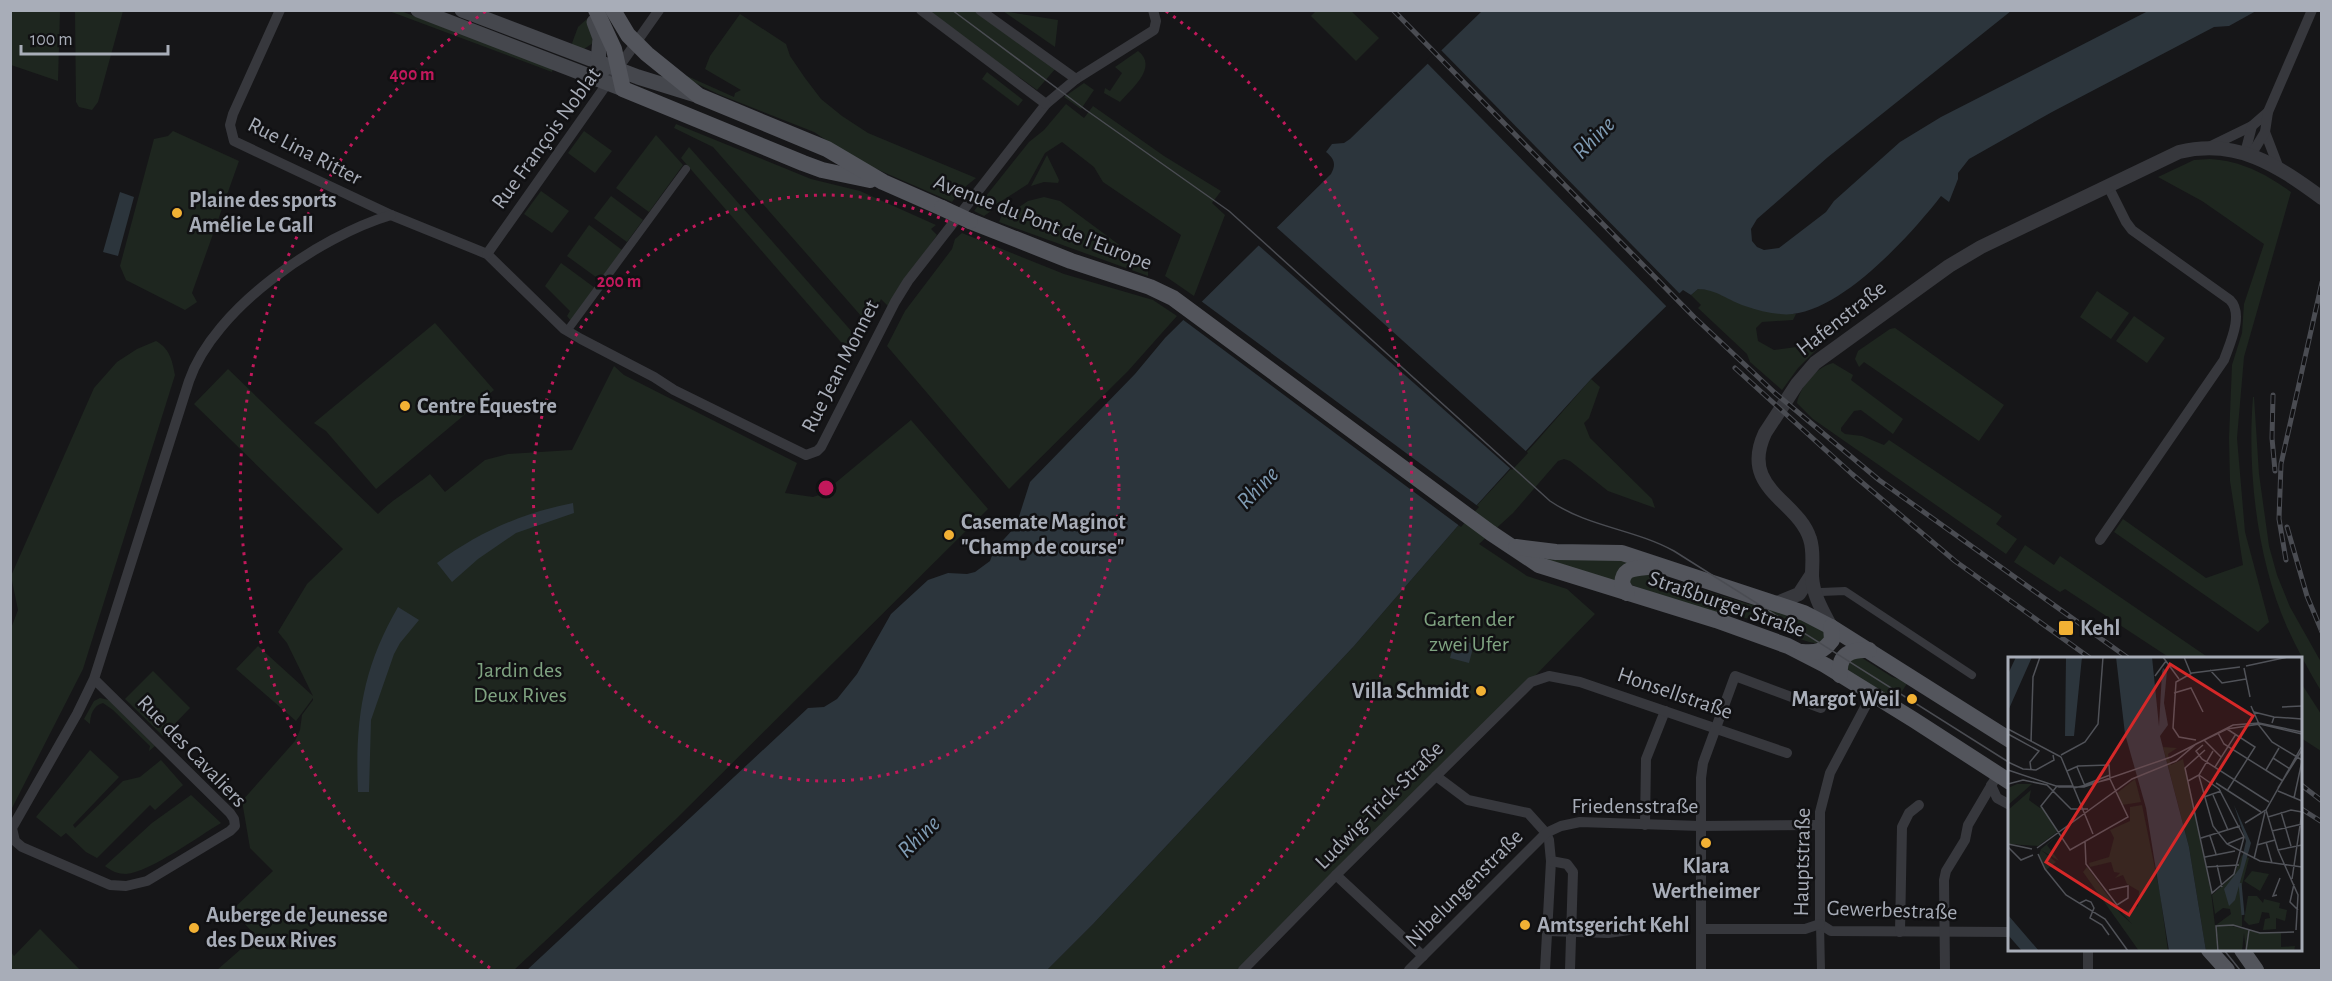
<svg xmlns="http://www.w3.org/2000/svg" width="2332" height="981" font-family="'Alegreya Sans',sans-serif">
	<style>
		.green { fill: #1e261f }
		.water { fill: #2c353c }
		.pier { fill: #161618 }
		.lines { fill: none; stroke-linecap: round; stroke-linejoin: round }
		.pedestrian { stroke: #37383d; stroke-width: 8 }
		.minor { stroke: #37383d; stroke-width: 10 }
		.tertiary { stroke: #37383d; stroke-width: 14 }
		.secondary { stroke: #45474d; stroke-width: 15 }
		.primary { stroke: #53555c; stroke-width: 16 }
		.tram { stroke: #4a4c52; stroke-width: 1.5 }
		.rail-casing { stroke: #4a4c52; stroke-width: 5 }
		.rail { stroke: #111113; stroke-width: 3; stroke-dasharray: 9; stroke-linecap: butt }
		.primary-bridge { stroke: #53555c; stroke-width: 16 }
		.ring { fill: none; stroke: #c2185b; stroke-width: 3; stroke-dasharray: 3 6 }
		.poi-dot { fill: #f2b134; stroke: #111113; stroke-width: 2 }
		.labels { text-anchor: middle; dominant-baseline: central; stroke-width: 5; stroke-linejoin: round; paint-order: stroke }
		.street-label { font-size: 22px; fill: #a8adb8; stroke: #111113 }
		.poi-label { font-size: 22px; font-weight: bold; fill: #a8adb8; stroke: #111113; text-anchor: start }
		.park-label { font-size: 22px; fill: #7fa381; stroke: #111113 }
		.water-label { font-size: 24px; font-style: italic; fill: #7f9bb3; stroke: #111113 }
		.inset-river { fill: none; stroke: #2c353c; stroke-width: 3 }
		.inset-road { fill: none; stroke: #505258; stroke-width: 1.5 }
		.view { fill: #d62828; fill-opacity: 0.15; stroke: #d62828; stroke-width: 3 }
		.inset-edge { fill: none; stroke: #a8adb8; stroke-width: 3 }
		.centre { fill: #c2185b; stroke: #111113; stroke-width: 3 }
		.ring-label { font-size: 18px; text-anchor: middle; font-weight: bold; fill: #c2185b; stroke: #111113; stroke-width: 5; stroke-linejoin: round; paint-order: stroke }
	</style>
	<rect width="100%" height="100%" fill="#161618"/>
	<g class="green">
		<polygon points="11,10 60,11 58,81 11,65"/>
		<polygon points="75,11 123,11 98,102 92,110 79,107 76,102"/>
		<polygon points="389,11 401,11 553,69 552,72"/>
		<polygon points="925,11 975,11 1056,68 1037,90 1019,77 992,62"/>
		<polygon points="1003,11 1058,20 1055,47"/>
		<polygon points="1316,11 1351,11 1379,38 1356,61 1311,16"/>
		<polygon points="740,14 786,44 790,56 805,78 821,99 842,116 868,133 976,178 960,191 952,202 858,161 814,132 718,94 685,78 687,76 734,97 735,93 741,90 705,69 710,56"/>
		<polygon points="589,17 593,43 584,49 571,46 578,27"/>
		<path d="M1138,51C1159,67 1131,89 1120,102L1104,93L1105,88L1110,91L1122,73L1115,67Z"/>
		<polygon points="987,72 1023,100 1018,106 982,79"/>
		<polygon points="1084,83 1094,90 1081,109 1064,97"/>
		<polygon points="1066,104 1084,118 1093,106 1164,156 1221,191 1212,203 1225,215 1194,296 1165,276 1181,235 1103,182 1094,167 1062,142 1045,153 1028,184 989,209 991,211 984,216 974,211 1029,142 1044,130"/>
		<polygon points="676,124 811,179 860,191 936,225 931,229 937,235 888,306 881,299 869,325 713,147 674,128"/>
		<polygon points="173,131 239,161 192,293 197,302 185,310 126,280 120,266 154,139 168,136"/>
		<polygon points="584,131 612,151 595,173 568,153"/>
		<polygon points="656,135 683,165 649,212 616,188"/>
		<polygon points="689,147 861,342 853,356 681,158"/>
		<polygon points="1047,155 1059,180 1058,183 1044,182 1031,186"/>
		<path d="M2210,159C2242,161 2266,174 2291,192L2244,357L2237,438L2245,532L2269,622L2258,632L2114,532L2123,519L2206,578L2243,565L2230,481L2229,438L2232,365L2242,333L2244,304L2264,244L2202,201L2158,177L2194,160Z"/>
		<polygon points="541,191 569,211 552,233 524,214"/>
		<polygon points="611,196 643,220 627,242 594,218"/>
		<polygon points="1044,197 1060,201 1141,261 1148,268 1148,276 999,222 1002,215 1006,216 1028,201"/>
		<polygon points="589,225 622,250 600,280 567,256"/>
		<polygon points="962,233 1064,274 1153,300 1177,316 1128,371 1009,489 887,346 905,311 952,249 955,239"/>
		<polygon points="561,263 595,288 571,321 567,316 570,311 545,286"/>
		<path d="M1698,289C1732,288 1762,315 1796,314L1793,320L1762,322L1756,328L1758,341L1774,350L1811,345L1817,349L1798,368L1782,390L1750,362L1747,354L1698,308L1701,305L1691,295Z"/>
		<polygon points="2097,291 2129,313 2111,339 2080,317"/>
		<polygon points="2134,316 2165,338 2147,363 2116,341"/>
		<polygon points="435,323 494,390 376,489 326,431 314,423"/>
		<polygon points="1895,328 2004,405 1979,441 1864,362 1859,367 1855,359 1858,351 1890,329"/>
		<path d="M156,341C170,349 172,360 175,375L83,669L11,810L10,631L18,610L11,576L94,388L117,362L137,349Z"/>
		<path d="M1833,363L1853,375L1851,380L1903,419L1893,434L1861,410L1854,411L1841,428V431L1845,434L1862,436L1884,445L1889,440L2002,516L1996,524L2017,539L2006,554L1813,419L1797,403C1800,387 1816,367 1833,363Z"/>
		<path d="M614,366L624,375L797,463L785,493L813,497L822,494L911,420L988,509L676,819L514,970H217L256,936L232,910L273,871L250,848L242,801L295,741L300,730L302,715L313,700V698L296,721L236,669L258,646L313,696L287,643L278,632L307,584L343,549L194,404L228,369L378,514C394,498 413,488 430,474L445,492L485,460L508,454L572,450Z"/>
		<polygon points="1591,379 1600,387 1589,418 1584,423 1590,438 1652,499 1655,508 1608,491 1570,461 1564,459 1558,461 1513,513 1479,544 1527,576 1567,589 1595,614 1399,816 1240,970 1047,970 1094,923 1354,646 1456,528 1535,443"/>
		<path d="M2253,397H2254L2259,474L2269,546L2277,575L2290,607L2321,662V691C2309,671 2297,649 2287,627C2257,559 2247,471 2253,397Z"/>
		<polygon points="2025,545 2054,565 2060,556 2066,560 2209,658 2170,658 2065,589 2060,592 2014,562"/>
		<polygon points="1597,557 1628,562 1616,583 1550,563 1547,558"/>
		<path d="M1643,571L1748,604L1764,605L1825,629L1824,643C1807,645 1791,634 1775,628C1756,620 1733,613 1711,614L1629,584L1632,573Z"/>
		<polygon points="1859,656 1892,677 1908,682 1895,702 1848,672 1844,661"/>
		<polygon points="153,671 190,708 163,736 125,699"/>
		<polygon points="2303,686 2321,714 2321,751 2301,738 2301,688"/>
		<path d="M100,698L109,700L155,746L149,751L150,746L113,710L103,703C93,705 90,716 90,724L84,719L94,701Z"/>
		<polygon points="90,750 119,777 73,825 75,828 123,781 140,777 161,760 183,785 155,810 150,805 97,858 86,852 66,833 61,837 36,817"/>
		<path d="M191,795L221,823C199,836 150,872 126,874C118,874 111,871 105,866L152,823Z"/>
		<polygon points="40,929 80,970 11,970 11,952 14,956"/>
	</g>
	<g class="water">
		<path d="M1482,11H2011L1828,157L1757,219L1751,229L1752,241L1757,247L1764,250L1779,248L1826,212L1834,201L1900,142L1941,117L2148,11H2256L2229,26L2214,27L2052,112L1969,159L1958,173V179L1949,202L1941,196C1911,235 1834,321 1780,314C1769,313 1756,310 1745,306C1729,301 1716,289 1698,289L1691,295L1683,290L1591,379L1456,528L1354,646L1094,923L1047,970H527L808,708L824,707L837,699L857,674L891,614L928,580L948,573L967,574L975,572L990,561L994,550L1016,526L1030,482L1135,374L1165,338L1331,174C1336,165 1335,159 1326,152L1332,144L1344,143L1350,139Z"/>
		<polygon points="120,192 134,197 118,256 103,252"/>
		<path d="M573,503L574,513L516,533L478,559L452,582L437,563C479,532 522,513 573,503Z"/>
		<path d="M398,607L419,620L400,643L394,654L371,720L369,792H358C355,721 362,669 398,607Z"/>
		<polygon points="1455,639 1474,644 1469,663 1450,658"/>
	</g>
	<g class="pier">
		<polygon points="1439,48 1682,296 1679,299 1668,308 1425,61"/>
		<polygon points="1275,226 1528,453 1512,470 1257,244"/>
		<polygon points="1201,301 1479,507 1461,527 1182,319"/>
	</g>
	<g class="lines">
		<g class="pedestrian">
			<polyline points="567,331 686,169"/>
			<polyline points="1821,592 1845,591 1972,675"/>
			<polyline points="1820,924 1821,970"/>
		</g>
		<g class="minor">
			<polyline points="280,10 233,114 230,125 234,141 391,215 487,254 564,329 581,339 654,377 674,390 806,455 817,451 821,447 895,302 908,281 1046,104 1076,79 1154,30 1156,21 1153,10"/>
			<polyline points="921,10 1046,104"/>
			<polyline points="980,10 1076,79"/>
			<polyline points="2265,132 2280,171"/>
			<polyline points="2209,147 2252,126"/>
			<polyline points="2245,153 2252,126 2268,112"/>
			<polyline points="2251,155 2265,132 2268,112 2312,10"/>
			<polyline points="487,254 659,10"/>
			<path d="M2100,540L2224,360C2230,343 2244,314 2230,300L2132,230L2126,222L2108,186"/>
			<path d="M94,679L230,813L234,819L235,826L230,831L147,881L126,886L110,885L22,847L15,841L12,828L77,714L94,679L189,381C214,308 320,236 391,215"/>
			<polyline points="1436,776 1468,800 1528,813 1546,833 1549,840 1551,861 1545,970"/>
			<polyline points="1991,785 1997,798 2010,805"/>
			<polyline points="1645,825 1646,759 1665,711"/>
			<polyline points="1551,861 1567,864 1573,872 1570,970"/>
			<polyline points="1336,875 1423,956"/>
			<polyline points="1820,924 1820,812 1830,773 1872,694"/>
			<polyline points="1820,924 1831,931 2010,932"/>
			<polyline points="1701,929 1805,929 1820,924"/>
			<polyline points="1547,931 1608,933 1629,930"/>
			<polyline points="1900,932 1902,827 1909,813 1919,805"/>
			<polyline points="1243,970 1336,875 1531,682 1549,676 1580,682 1787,753"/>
			<polyline points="1409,970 1546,833 1561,826 1580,822 1700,826 1818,825"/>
			<polyline points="1701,970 1701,778 1703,763 1735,676 1821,708"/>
			<polyline points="1945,970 1944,880 1946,871 1965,840 1968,825 1998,774"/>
			<polyline points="2088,970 2088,950"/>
		</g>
		<g class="tertiary">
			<polyline points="1777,603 1799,594 1812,574"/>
			<path d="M1831,627C1822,610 1813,595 1812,576C1812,563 1814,551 1810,539C1798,500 1739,489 1765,433L1797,384L1815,363L1949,266L1981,247L2179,152C2237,138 2277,165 2322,198"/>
		</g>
		<g class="secondary">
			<polyline points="418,10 623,89"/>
			<polyline points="462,10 638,77 696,95"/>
			<polyline points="594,22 600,38 598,62 603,70"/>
		</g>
		<g class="primary">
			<polyline points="596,10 614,49 623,89 803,163 822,170 870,180"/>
			<polyline points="613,10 628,35 647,54 699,96 827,149 883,182 942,208"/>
			<polyline points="970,221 1071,261 1150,287 1173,298 1491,533 1539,565 1716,620 1788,646 1825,665 1914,720 2010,782"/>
			<polyline points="1516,547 1556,552 1622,553 1804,613 1831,627 2010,740"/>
			<path d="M1627,593L1622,584C1623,565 1637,570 1651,566"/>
			<path d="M1802,652C1817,653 1823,652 1832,640L1831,627"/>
			<path d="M1840,675C1838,654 1851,649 1869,650"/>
			<polyline points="2209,950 2227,970"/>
			<polyline points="2242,950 2256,970"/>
		</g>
		<g class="tram">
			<path d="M952,10L1086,110L1229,211L1550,501C1588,527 1634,529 1674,551L2010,763"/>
			<polyline points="2224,950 2240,970"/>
		</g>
		<g class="rail-casing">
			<g id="rail">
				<polyline points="1393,10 1694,317 1775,393 1879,480 2128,658"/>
				<polyline points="1735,368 1852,474 1955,561 2090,658"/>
				<polyline points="2273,395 2272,438 2275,471"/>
				<polyline points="2287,527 2307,596 2322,632"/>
				<polyline points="2286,560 2279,519 2281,464 2322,282"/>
				<polyline points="2300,784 2322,801"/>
				<polyline points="2300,808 2322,822"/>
			</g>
		</g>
		<use href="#rail" class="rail"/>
		<polyline class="primary-bridge" points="942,208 970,221"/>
	</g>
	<g class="ring">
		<circle cx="826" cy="488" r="293"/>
		<path d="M490 968A586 586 0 0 1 486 11M1166 11A586 586 0 0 1 1162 968"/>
	</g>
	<g class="poi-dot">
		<circle cx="177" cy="213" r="6"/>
		<circle cx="405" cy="406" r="6"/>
		<circle cx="949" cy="535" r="6"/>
		<rect x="2058" y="620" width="16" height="16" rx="3"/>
		<circle cx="1481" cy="691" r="6"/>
		<circle cx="1912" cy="699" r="6"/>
		<circle cx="1706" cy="843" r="6"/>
		<circle cx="1525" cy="925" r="6"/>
		<circle cx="194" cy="928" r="6"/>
	</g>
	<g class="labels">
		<g class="street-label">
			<text transform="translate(546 138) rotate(-54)">Rue François Noblat</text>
			<text transform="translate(305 151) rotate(27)">Rue Lina Ritter</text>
			<text transform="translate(1043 222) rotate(21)">Avenue du Pont de l'Europe</text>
			<text transform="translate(1841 318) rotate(-38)">Hafenstraße</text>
			<text transform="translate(840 366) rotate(-63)">Rue Jean Monnet</text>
			<text transform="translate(1727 604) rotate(19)">Straßburger Straße</text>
			<text transform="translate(1675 693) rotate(19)">Honsellstraße</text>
			<text transform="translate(192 751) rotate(46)">Rue des Cavaliers</text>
			<text transform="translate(1379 805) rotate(-45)">Ludwig-Trick-Straße</text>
			<text x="1635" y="806">Friedensstraße</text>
			<text transform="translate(1802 862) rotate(-89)">Hauptstraße</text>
			<text transform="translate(1464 888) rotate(-45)">Nibelungenstraße</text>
			<text transform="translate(1892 910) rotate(2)">Gewerbestraße</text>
		</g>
		<g class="poi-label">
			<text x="189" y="200">Plaine des sports<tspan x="189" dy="25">Amélie Le Gall</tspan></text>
			<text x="417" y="406">Centre Équestre</text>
			<text x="961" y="522">Casemate Maginot<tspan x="961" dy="25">"Champ de course"</tspan></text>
			<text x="2080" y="628">Kehl</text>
			<text x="1469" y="691" text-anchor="end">Villa Schmidt</text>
			<text x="1900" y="699" text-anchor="end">Margot Weil</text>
			<text x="1706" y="866" text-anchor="middle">Klara<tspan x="1706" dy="25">Wertheimer</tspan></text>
			<text x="206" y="915">Auberge de Jeunesse<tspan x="206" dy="25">des Deux Rives</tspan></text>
			<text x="1537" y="925">Amtsgericht Kehl</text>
		</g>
		<g class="park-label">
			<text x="1469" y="619">Garten der<tspan x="1469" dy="25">zwei Ufer</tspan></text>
			<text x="520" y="670">Jardin des<tspan x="520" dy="25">Deux Rives</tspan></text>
		</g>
		<g class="water-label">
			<text transform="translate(1594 138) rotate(-45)">Rhine</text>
			<text transform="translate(1258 488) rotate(-46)">Rhine</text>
			<text transform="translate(919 837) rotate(-44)">Rhine</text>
		</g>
	</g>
	<g transform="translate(2008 657)">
		<rect width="294" height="294" fill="#161618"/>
		<path d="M155,90L169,91L160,97L163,108L175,102L203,235L210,294H198L181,190ZM127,122L133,145L114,148L109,136ZM9,127H24L0,148V131ZM23,133L21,143L32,151L33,148L35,143L33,148L49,175L30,189L0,187V153ZM134,148L152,236L160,294H131L75,215L79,210L113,257L124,267L114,256L130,249L131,234L119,227L115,218L107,221L112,216L106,215L103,205L82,210L81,206L101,200L106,181L102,173L122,164V150ZM49,179L39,188L51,204L33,193L48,205L38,213L31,198L33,192ZM234,198L241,201L234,228V269L208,268L223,257L222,252L215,251L207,257L204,238L226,218ZM244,214L261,217L252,234L236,224ZM240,239H249L255,246L256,242L272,246L271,251L279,253L277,264L268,261V272L255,273L257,262L262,261L261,256L254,255L251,266L241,268L236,263ZM220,268L248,275H273V290L287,289L286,294H238L236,276L234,294H211L208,269Z" fill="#1e261f"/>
		<path d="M8,0H24L0,54V17ZM58,0H74L66,79H57ZM108,0H144L151,69L154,15L155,11L159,14L156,46L160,68L152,79L181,190L198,294H161L138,151L117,77ZM226,148L243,186L227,243L221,249L216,232L232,211L238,184ZM0,258L31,294H14L0,278Z" fill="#2c353c"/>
		<path class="inset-river" d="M232,226L235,258"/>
		<path class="inset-road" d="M155,0L171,22M176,0L183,17M238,9L280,0M236,11L242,40M202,13L214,26L238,22M147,19L158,4M166,36L183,31L195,55M243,49L251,67M274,50L294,49M246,55L266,60M264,66L266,60L294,62M250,67L264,85L294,103M0,72L53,100M219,72L247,90L219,134M210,76L216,87L275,124M0,77L31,94L22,105L23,113M188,83L171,80L165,71L168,25L184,16L232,10M196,83L213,100M23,85L25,20L32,0M195,88L188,94L194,102L261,145M53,98L77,85L90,67L95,0M53,100L85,177M265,101L282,112M0,105L15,112L28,113L46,103L45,98M69,110L77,129M207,110L228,77M0,113L51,130H76L163,100L225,68L251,66L294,75M258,113L271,91M59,114L70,109L101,108L102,122L120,160L62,193L33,149L49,129H65M191,118L211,132L236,180L226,217L204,236L177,111L197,93M191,119L205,169L219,187L252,204L294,210M180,124L191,118L205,94M208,126L253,155M0,127L15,123L39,128L63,152H80M76,128L102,118M66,131L102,122M270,131L294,93M270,134L294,144M205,138L220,173M196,140L213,134M286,141L294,104M258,153L270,193L290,238L288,273M273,155L283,189M260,160L283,153L294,155M237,166L258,153L294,89M264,174L294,167M202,179L208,197M193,181L232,169M77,184L78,207L109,248L120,241V229L101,233M258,185L264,206M0,187L24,192M219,187L236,180M249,188L267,183M0,190L13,203L25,198M29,191L124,122L168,104L188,87L219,72L252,67L294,77M270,193L294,188M30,197L37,212L58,238L97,262L120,294M197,200L227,194M246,202L257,155M209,208L214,230M198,210L231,208M284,222L294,155M286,227L282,245L290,253M269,238L265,239L272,221M72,246L78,243L83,245L86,251L82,261L94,268L101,278M210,294L208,269L225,268L252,276L286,275M238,294L241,273"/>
		<path class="view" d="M162,7L245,59L121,258L38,205Z"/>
		<rect width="294" height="294" class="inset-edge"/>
	</g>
	<circle cx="826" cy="488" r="9" class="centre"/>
	<g class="ring-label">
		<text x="412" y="80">400 m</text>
		<text x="619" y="287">200 m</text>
	</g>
	<rect width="2332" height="981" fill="none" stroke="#a8adb8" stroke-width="24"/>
	<path d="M21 45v9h147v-9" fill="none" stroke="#a8adb8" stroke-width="3"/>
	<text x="30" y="45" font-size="18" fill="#a8adb8" stroke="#111113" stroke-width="4.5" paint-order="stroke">100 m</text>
</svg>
